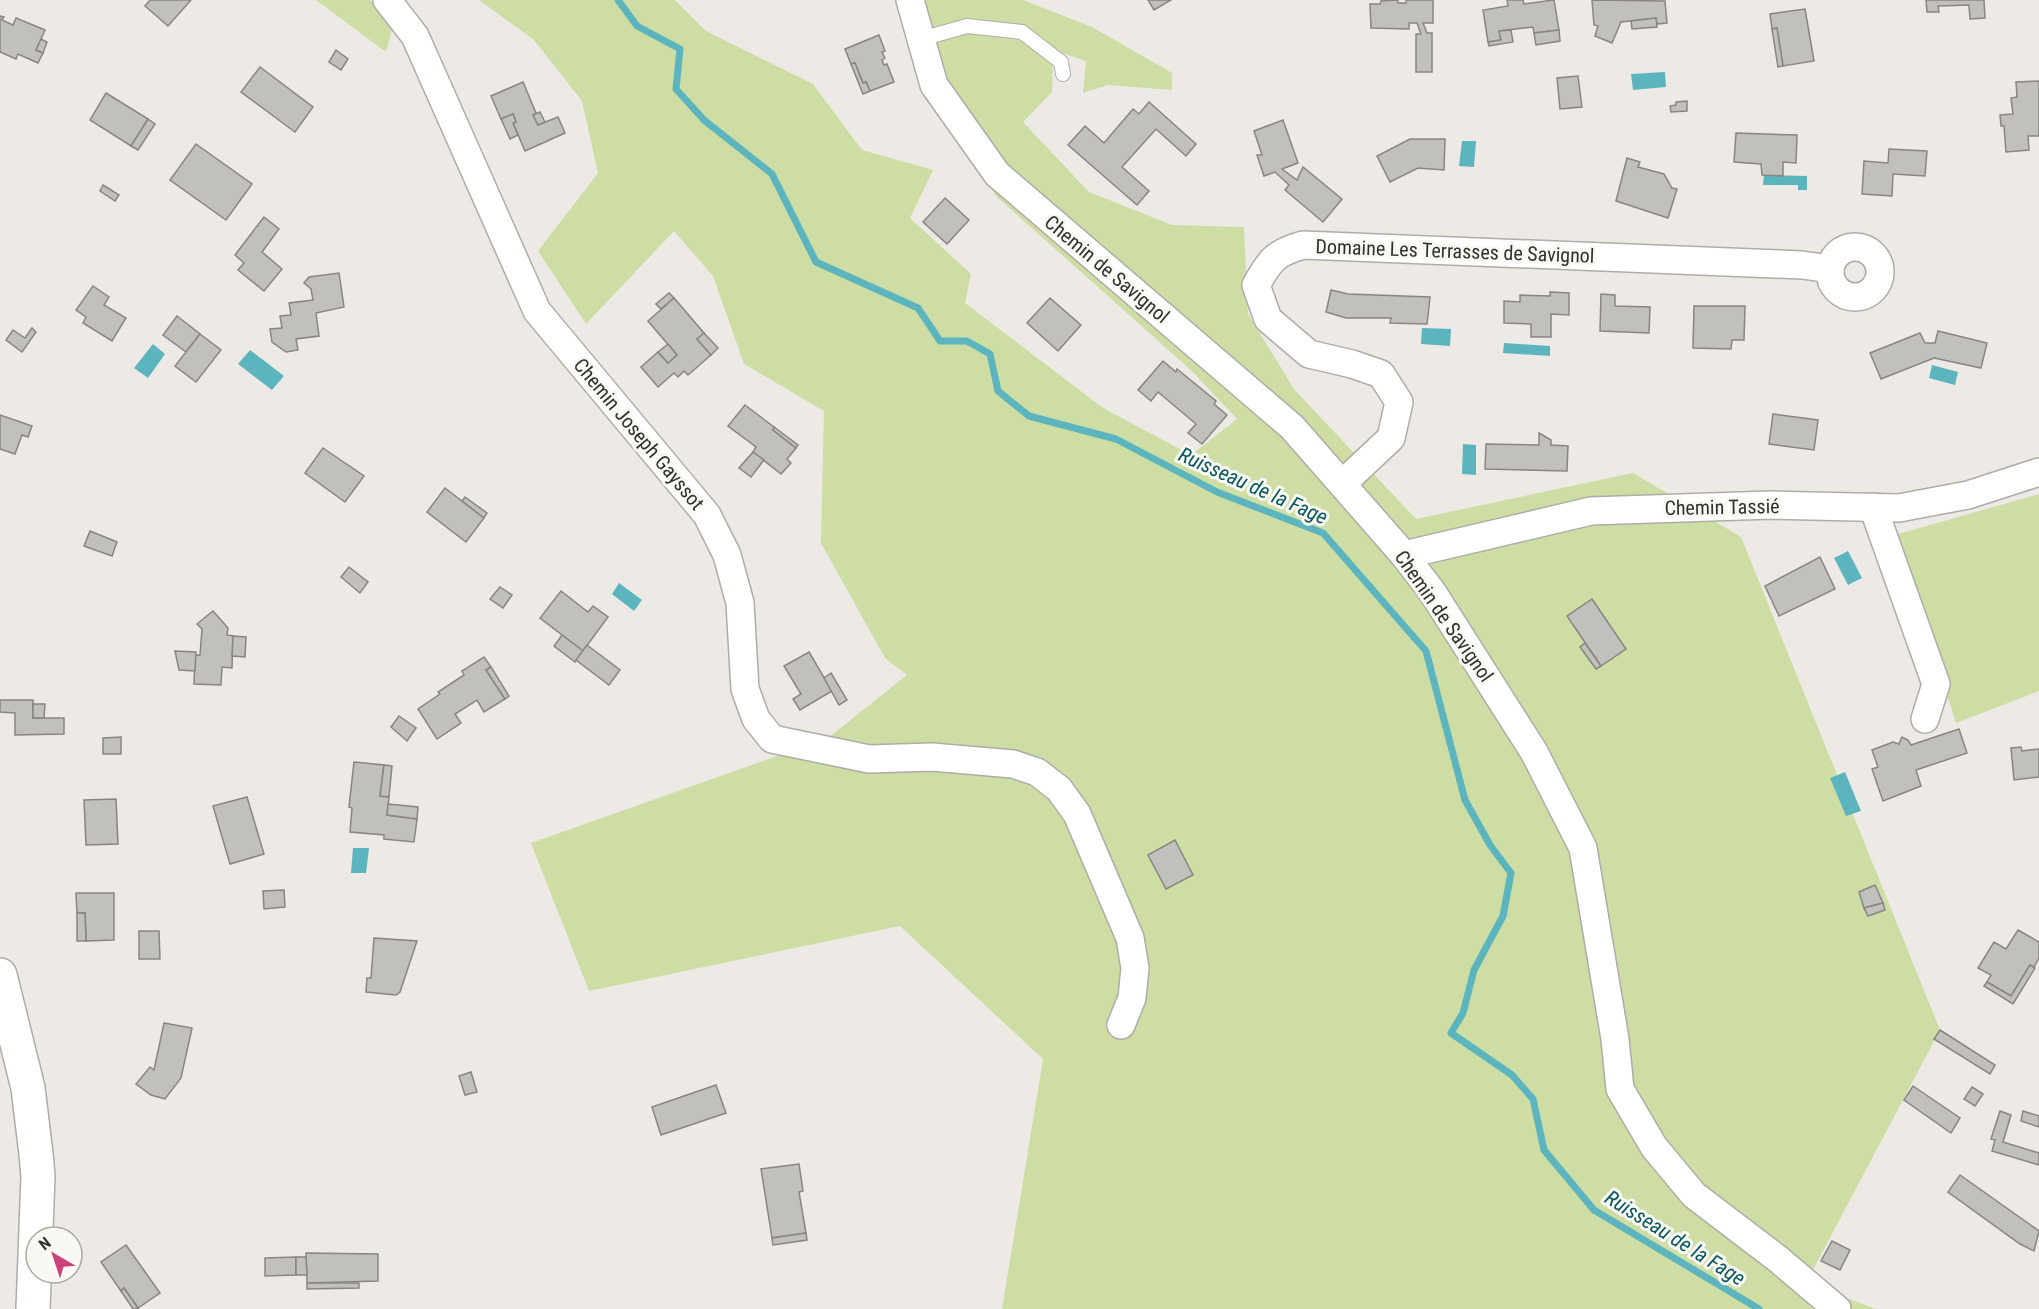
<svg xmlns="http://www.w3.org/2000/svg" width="2039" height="1309" font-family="'Roboto Condensed',sans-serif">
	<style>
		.green { fill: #cddda3 }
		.water { fill: #5cb5be }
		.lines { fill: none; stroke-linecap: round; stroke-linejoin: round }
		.stream { stroke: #5cb5be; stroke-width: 7 }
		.building { fill: #c2c0bc; stroke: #888582; stroke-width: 1.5 }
		.service-casing { stroke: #afaca8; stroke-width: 16 }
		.minor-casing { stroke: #afaca8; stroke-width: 30 }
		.tertiary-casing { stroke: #afaca8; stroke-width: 36 }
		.service { stroke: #fff; stroke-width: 14 }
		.minor { stroke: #fff; stroke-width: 27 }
		.tertiary { stroke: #fff; stroke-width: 33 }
		.labels { text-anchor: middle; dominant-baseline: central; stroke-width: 6; stroke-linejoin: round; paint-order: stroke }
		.street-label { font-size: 20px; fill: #323130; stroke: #faf8f3 }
		.water-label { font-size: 21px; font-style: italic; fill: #08595f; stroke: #faf8f3 }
	</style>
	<rect width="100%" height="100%" fill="#edeae6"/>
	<g class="green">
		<polygon points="316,0 370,0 393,26 386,52"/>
		<polygon points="479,0 675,0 706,31 813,84 862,150 933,170 910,218 971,274 965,303 1103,408 1191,455 1237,419 1193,372 997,197 943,116 915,0 1023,0 1092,27 1172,73 1172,90 1108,85 1083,93 1086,61 1053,50 1052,92 1023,122 1089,192 1172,225 1244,227 1248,314 1294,389 1416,519 1633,473 1741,537 1940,1030 1806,1283 1876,1309 1002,1309 1043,1059 900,926 589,991 531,843 828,738 907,675 885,658 821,543 824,411 744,364 713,276 674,231 586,324 538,251 598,173 582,101 534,40"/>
		<polygon points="2039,494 2039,691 1956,723 1895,535"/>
	</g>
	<g class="water">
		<polygon points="1665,72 1666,87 1633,90 1631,74"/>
		<polygon points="1462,141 1476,141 1474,167 1459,166"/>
		<polygon points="1764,175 1807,176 1807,190 1798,190 1798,185 1763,185"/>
		<polygon points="1422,328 1451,329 1450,346 1421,344"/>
		<polygon points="1504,343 1550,346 1550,356 1503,353"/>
		<polygon points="153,344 165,354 148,378 134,368"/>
		<polygon points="250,350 284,376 272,390 238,364"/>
		<polygon points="1932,365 1958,372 1955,385 1929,378"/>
		<polygon points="1463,444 1476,445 1476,475 1462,474"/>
		<polygon points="1848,551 1862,578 1848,585 1834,558"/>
		<polygon points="619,583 642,600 634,611 612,594"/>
		<polygon points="1845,772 1861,811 1846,816 1830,778"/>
		<polygon points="353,848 369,848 366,873 351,873"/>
	</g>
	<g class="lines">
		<polyline class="stream" points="618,0 637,26 680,49 676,89 704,120 772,174 816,262 918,308 940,341 967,341 990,354 998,391 1029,416 1116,439 1217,492 1323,533 1426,651 1465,800 1490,845 1511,873 1503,916 1474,970 1463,1013 1451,1033 1512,1075 1533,1099 1544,1150 1594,1210 1759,1309"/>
	</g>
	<g class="building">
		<polygon points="150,0 191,0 168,26 145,6"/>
		<polygon points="1148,0 1171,0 1154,10"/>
		<polygon points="1398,0 1398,3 1406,3 1406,0 1433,0 1433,23 1423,23 1427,33 1432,33 1432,72 1416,72 1416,34 1421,34 1417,23 1409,23 1409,29 1371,28 1370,4 1380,4 1381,1"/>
		<polygon points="1507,0 1523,0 1524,4 1554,0 1559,30 1534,33 1533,27 1499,31 1501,40 1488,42 1483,10 1508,6"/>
		<polygon points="1592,0 1665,1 1667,23 1657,24 1656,18 1621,22 1612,43 1595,36 1598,26 1594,25"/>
		<polygon points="1926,0 1984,0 1985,18 1970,19 1969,5 1938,6 1939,12 1927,12"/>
		<polygon points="1805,9 1814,61 1783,66 1777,28 1772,29 1770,14"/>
		<polygon points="0,16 4,17 2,20 13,25 16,18 45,30 36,50 43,53 38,63 18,54 16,59 0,52"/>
		<polygon points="1656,18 1657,27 1632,29 1631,21"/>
		<polygon points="1777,28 1783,66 1778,67 1772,29"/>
		<polygon points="1511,30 1513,42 1489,46 1488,42 1501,40 1499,31"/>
		<polygon points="1559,30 1560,41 1536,45 1534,33"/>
		<polygon points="879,35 885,51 882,52 885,58 882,60 884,65 887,64 894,82 870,91 866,82 863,83 855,63 851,64 845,49"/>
		<polygon points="41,39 47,42 43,53 36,50"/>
		<polygon points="336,50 348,59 341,70 329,62"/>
		<polygon points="855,63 863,83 866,82 870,91 863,94 851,64"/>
		<polygon points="260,67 313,107 295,132 241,92"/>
		<polygon points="1578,76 1582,107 1560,109 1557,78"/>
		<polygon points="2039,81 2039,136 2028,136 2029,150 2006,152 2004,126 2001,126 2000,115 2013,114 2011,98 2017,97 2016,82"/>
		<polygon points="523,82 536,113 533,115 538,125 558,117 565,133 525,151 513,123 516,122 513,114 501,119 491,96"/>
		<polygon points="106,93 148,119 131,146 90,120"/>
		<polygon points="1687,101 1687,111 1671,112 1670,106 1676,105 1676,102"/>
		<polygon points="1149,102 1196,144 1186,156 1156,129 1122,167 1149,191 1137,205 1068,145 1085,126 1104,143 1133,109 1139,114"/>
		<polygon points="540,112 545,122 538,125 533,115"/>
		<polygon points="513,114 516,122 513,123 518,135 510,139 501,119"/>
		<polygon points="148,119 155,124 138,150 131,146"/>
		<polygon points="1283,120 1298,163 1282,169 1297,180 1303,167 1342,199 1323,222 1285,190 1289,185 1275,172 1264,176 1257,155 1262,155 1254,131"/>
		<polygon points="1736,133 1797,135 1796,163 1783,162 1783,176 1762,175 1761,164 1734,162"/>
		<polygon points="1410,139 1445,139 1444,170 1418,168 1390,182 1377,156"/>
		<polygon points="196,144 252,184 226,220 170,180"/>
		<polygon points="1889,149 1927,151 1925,176 1893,174 1892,196 1862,194 1864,161 1888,163"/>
		<polygon points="1627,158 1640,162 1638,167 1664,174 1672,188 1677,189 1668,218 1616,201"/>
		<polygon points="103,185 119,195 115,201 100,191"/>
		<polygon points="945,198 969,220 947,244 923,222"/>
		<polygon points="264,217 279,229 262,252 282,269 264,291 238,270 244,263 235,255"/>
		<polygon points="339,273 344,307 316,313 319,336 296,339 298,350 286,352 272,342 270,329 282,328 280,316 291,315 289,303 313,300 311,289 304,283 309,277"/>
		<polygon points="93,286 109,297 104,305 126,318 112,341 83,323 86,317 76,310"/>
		<polygon points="1331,290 1348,294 1430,297 1427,324 1390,323 1391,318 1346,318 1326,312"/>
		<polygon points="1550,292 1569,293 1569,315 1551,314 1551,337 1531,337 1531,324 1504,323 1504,301 1520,302 1520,295 1550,296"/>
		<polygon points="669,293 674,298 661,309 656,304"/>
		<polygon points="1601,294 1615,295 1615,306 1650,307 1649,333 1600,331"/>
		<polygon points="674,298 704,333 697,339 711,355 688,375 684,371 678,377 674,373 658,387 641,367 658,352 668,363 677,355 648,321"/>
		<polygon points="1050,298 1081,325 1058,351 1027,323"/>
		<polygon points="1694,306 1745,306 1744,340 1732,340 1731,349 1693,348"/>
		<polygon points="177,316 200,334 186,352 163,335"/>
		<polygon points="32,328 36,332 22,352 6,340 13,330 25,338"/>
		<polygon points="1938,331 1987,343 1981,368 1934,358 1881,379 1870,353 1920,333 1925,343 1935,343"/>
		<polygon points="704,333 718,348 711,355 697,339"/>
		<polygon points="200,334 221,350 196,382 175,366"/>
		<polygon points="668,344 677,355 668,363 658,352"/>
		<polygon points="1163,361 1176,372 1177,369 1216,401 1214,404 1227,415 1202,444 1188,433 1196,424 1158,392 1151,401 1138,390"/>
		<polygon points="745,405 774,427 773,430 796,448 787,459 791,463 781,474 753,452 756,447 728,426"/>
		<polygon points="1773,414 1818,420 1814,450 1769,444"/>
		<polygon points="0,415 32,426 28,437 22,435 15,454 0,449"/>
		<polygon points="774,427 798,445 796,448 773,430"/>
		<polygon points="1539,433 1551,440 1551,445 1568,446 1567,471 1485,469 1486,444 1539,445"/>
		<polygon points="323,448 364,476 345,502 305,473"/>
		<polygon points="753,452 764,460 751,477 739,468"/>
		<polygon points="445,488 484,518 466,542 427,512"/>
		<polygon points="465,497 487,513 484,518 462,501"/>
		<polygon points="90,531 117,542 112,556 84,546"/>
		<polygon points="1820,557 1835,589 1779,616 1765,586"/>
		<polygon points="349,567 368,582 360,593 341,577"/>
		<polygon points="500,587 512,595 503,608 490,599"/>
		<polygon points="561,591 588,612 593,606 608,617 583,651 540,618"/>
		<polygon points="1592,599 1626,649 1601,666 1567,616"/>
		<polygon points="213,611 228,628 227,635 233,636 232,668 222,667 221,685 194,684 195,655 200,655 202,629 197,624"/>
		<polygon points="562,635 583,651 575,662 554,646"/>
		<polygon points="233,636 246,637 245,657 232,656"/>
		<polygon points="1585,643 1601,666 1596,669 1580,647"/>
		<polygon points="587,645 620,670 609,685 576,660"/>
		<polygon points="175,651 196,652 195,671 179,670"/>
		<polygon points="809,652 832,691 800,710 793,699 801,694 784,666"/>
		<polygon points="484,657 491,667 486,670 505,699 484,712 477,700 455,714 461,723 437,739 418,709 440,694 438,692 464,675 462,671"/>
		<polygon points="491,667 509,696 505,699 486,670"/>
		<polygon points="831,673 847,700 839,705 824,678"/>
		<polygon points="0,700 33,700 33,718 64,718 64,734 15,735 15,713 0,712"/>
		<polygon points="33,704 45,704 44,718 33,718"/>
		<polygon points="399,716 416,728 407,741 391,727"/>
		<polygon points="1959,729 1967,753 1916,770 1921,786 1883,801 1872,769 1878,767 1872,750 1893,742 1899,744 1902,737 1908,740 1911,745"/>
		<polygon points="121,737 121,754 103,754 103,738"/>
		<polygon points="2021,747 2022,751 2039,749 2039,777 2014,780 2011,748"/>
		<polygon points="354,762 384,765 380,796 389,797 387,815 417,819 414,842 384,839 384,835 350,832 352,808 349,807"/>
		<polygon points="384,765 392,766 389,797 380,796"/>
		<polygon points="247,797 264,854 230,864 213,806"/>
		<polygon points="116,799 118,844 86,845 84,800"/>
		<polygon points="388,804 418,807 417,819 387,815"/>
		<polygon points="1175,840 1193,875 1166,889 1148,855"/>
		<polygon points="1875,885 1883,903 1864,908 1859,892"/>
		<polygon points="284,890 285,907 264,909 263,891"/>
		<polygon points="76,893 114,893 114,940 86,941 85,913 77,913"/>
		<polygon points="1883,903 1885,910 1868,916 1864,908"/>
		<polygon points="77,913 85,913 86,941 77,941"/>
		<polygon points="2018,930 2039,942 2039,958 2034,967 2030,965 2011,996 1987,982 1991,975 1978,968 1994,942 2006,949"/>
		<polygon points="139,931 159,931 160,959 139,959"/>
		<polygon points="374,938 417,941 400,992 396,995 366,992 367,978 371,978"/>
		<polygon points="2030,965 2035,968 2013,1004 1984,986 1987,982 2011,996"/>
		<polygon points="164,1023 192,1028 181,1078 165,1099 151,1095 136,1084 150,1067 154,1070"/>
		<polygon points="1940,1030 1995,1065 1990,1074 1934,1039"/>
		<polygon points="471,1072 477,1092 465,1095 459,1076"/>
		<polygon points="716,1085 726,1113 661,1135 652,1107"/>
		<polygon points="1913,1086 1960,1118 1951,1133 1904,1100"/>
		<polygon points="1972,1087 1983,1094 1975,1106 1964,1099"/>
		<polygon points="2000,1111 2011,1115 2003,1142 2039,1153 2039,1165 1992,1151 1995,1140 1991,1139"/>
		<polygon points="2023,1111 2039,1116 2039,1127 2021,1121"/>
		<polygon points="799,1164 803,1191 799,1192 806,1233 772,1238 761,1169"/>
		<polygon points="1960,1175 2039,1231 2034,1251 2020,1244 1948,1192"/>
		<polygon points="806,1233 807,1240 773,1245 772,1238"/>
		<polygon points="1832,1241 1850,1250 1840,1270 1821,1261"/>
		<polygon points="126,1245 160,1293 138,1308 124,1288 121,1291 101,1262"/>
		<polygon points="306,1253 378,1254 378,1281 307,1283"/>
		<polygon points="296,1257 296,1275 265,1276 265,1258"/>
		<polygon points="296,1257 306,1257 307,1275 296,1275"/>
		<polygon points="307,1283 359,1283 359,1288 307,1289"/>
		<polygon points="124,1288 138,1308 133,1309 121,1291"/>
	</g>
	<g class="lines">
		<g class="service-casing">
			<polyline id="service" points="921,39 967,26 1022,32 1061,62 1063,74"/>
		</g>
		<g class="minor-casing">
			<g id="minor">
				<polyline points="387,0 415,36 537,311 707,515 727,555 740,603 745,689 756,719 772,739 869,759 932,757 1013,764 1037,772 1059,789 1077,814 1130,938 1135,968 1132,998 1121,1025"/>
				<polyline points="910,0 934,85 997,174 1292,427 1404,555 1433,593 1534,752 1583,848 1615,1039 1620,1089 1654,1147 1694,1195 1778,1259 1837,1309"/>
				<circle cx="1855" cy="272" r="25"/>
				<path d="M1342,484L1391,438L1399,402L1381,374L1352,364L1309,354L1268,319L1256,285C1270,260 1275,253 1303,245L1802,265L1830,269"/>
				<polyline points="1873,507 1936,684 1925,719"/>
				<polyline points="1404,555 1591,511 1771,505 1899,508 1968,495 2039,472"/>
			</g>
		</g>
		<g class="tertiary-casing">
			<polyline id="tertiary" points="0,975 28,1088 36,1154 38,1176 33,1309"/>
		</g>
		<use href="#service" class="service"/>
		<use href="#minor" class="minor"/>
		<use href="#tertiary" class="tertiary"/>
	</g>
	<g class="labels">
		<g class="street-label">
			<text transform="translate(1455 251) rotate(2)">Domaine Les Terrasses de Savignol</text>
			<text transform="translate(1107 269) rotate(40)">Chemin de Savignol</text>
			<text transform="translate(639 434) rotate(50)">Chemin Joseph Gayssot</text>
			<text transform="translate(1722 507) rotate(-1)">Chemin Tassié</text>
			<text transform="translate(1444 616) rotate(55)">Chemin de Savignol</text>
		</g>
		<g class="water-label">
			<text transform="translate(1253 486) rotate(24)">Ruisseau de la Fage</text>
			<text transform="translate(1675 1238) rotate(32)">Ruisseau de la Fage</text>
		</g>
	</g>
	<g transform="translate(54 1255) rotate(321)"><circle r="28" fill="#faf8f3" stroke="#aaa8a5" stroke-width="1.5"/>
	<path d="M0-4.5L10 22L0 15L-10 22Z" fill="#cc4179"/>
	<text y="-9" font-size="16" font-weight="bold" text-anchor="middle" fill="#323130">N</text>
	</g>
</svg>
